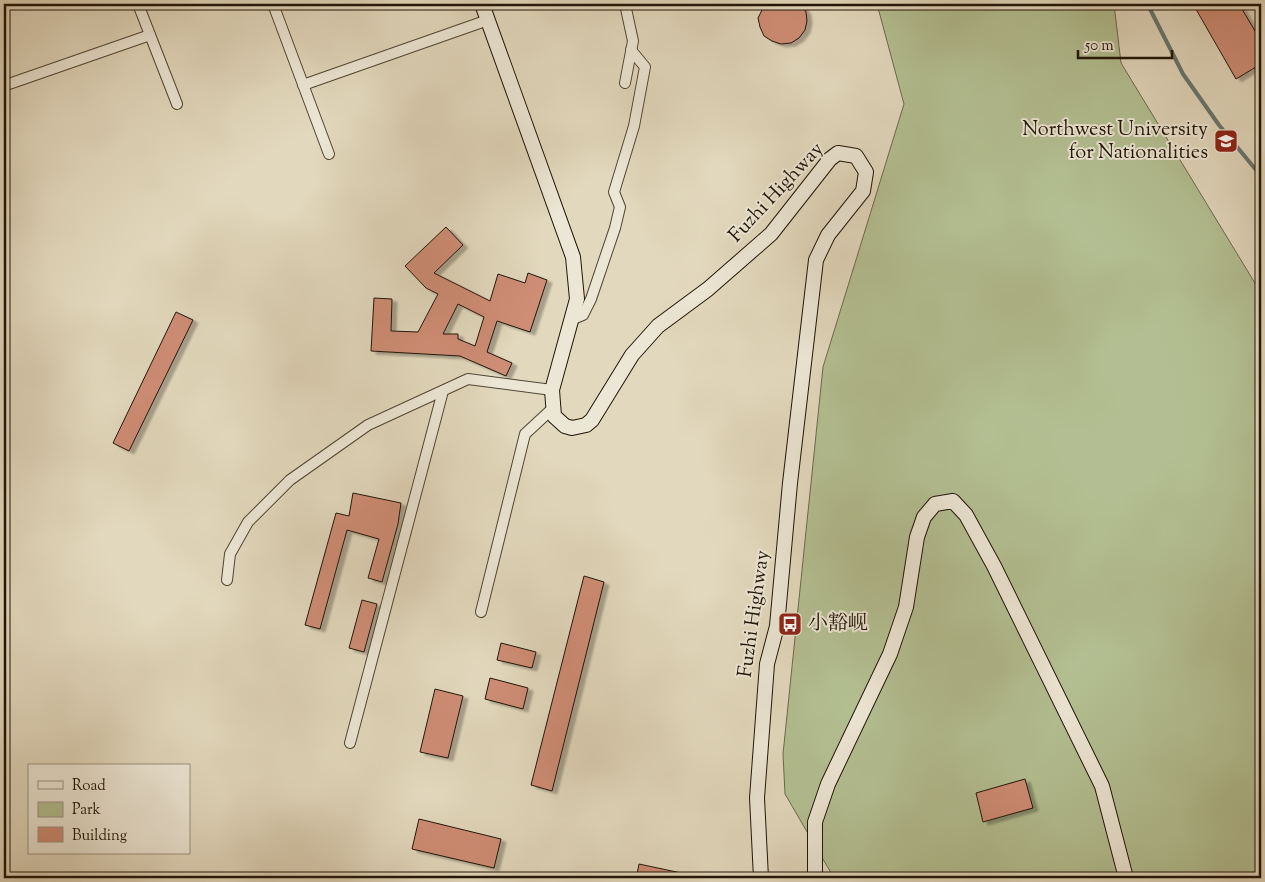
<svg xmlns="http://www.w3.org/2000/svg" width="1265" height="882" font-family="'Sorts Mill Goudy','Noto Serif SC',serif">
	<style>
		.green { fill: #b3bf92; stroke: #6a6a4c }
		.lines { fill: none; stroke-linecap: round; stroke-linejoin: round }
		.stream { stroke: #677772; stroke-width: 4 }
		.building { fill: #cf8d76; stroke: #201507; fill-rule: evenodd; filter: url(#shadow) }
		.minor-casing { stroke: #504634; stroke-width: 12 }
		.secondary-casing { stroke: #201507; stroke-width: 16 }
		.minor { stroke: #ece6d4; stroke-width: 10 }
		.secondary { stroke: #ece6d4; stroke-width: 14 }
		.labels { text-anchor: middle; dominant-baseline: central; stroke-width: 4; stroke-linejoin: round; paint-order: stroke }
		.poi-label { font-size: 20px; fill: #201507; stroke: #ece6d4; text-anchor: end }
		.street-label { font-size: 20px; fill: #201507; stroke: #ece6d4 }
	</style>
	<defs>
		<filter id="shadow"><feDropShadow dx="5" dy="3" stdDeviation="1" flood-color="#0004"/></filter>
	</defs>
	<rect width="100%" height="100%" fill="#e2d8bd"/>
	<filter id="stains"><feTurbulence type="fractalNoise" baseFrequency=".004" numOctaves="4"/><feColorMatrix values="0 0 0 0 .2 0 0 0 0 .09 0 0 0 0 .02 0 0 0 .5 -.17"/></filter>
	<radialGradient id="worn" r=".72"><stop offset=".6" stop-color="#630" stop-opacity="0"/><stop offset="1" stop-color="#630" stop-opacity=".3"/></radialGradient>
	<polygon class="green" points="877,4 1114,4 1121,63 1261,293 1261,878 834,878 785,794 783,754 823,367 904,104"/>
	<g class="lines">
		<polyline class="stream" points="1150,9 1183,74 1219,125 1261,176"/>
	</g>
	<g class="building">
		<polygon points="765,4 801,4 806,12 807,21 805,30 799,38 791,43 781,44 772,41 764,36 760,27 758,18"/>
		<polygon points="1193,4 1239,4 1255,31 1261,27 1261,64 1236,79"/>
		<path d="M446,227L463,245L434,273L490,301L498,274L525,283L528,273L547,280L530,332L497,321L487,352L512,363L506,376L460,356L371,351L374,298L392,299L391,331L418,332L438,294L426,288L405,266ZM458,304L484,317L475,346L458,339V334H443Z"/>
		<polygon points="176,312 193,320 129,451 113,443"/>
		<polygon points="353,493 401,503 398,524 382,582 368,578 379,539 347,530 320,629 305,625 336,513 349,516"/>
		<polygon points="584,576 604,582 552,791 531,785"/>
		<polygon points="362,600 377,604 364,652 349,648"/>
		<polygon points="501,643 536,652 532,668 497,660"/>
		<polygon points="490,678 528,688 523,709 485,699"/>
		<polygon points="435,689 463,696 448,758 420,752"/>
		<polygon points="1025,779 1033,808 983,822 976,793"/>
		<polygon points="419,819 501,839 494,868 412,849"/>
		<polygon points="639,864 686,874 686,878 656,878 637,874"/>
	</g>
	<g class="lines">
		<g class="minor-casing">
			<g id="minor">
				<polyline points="138,4 177,104"/>
				<polyline points="273,4 329,154"/>
				<polyline points="625,83 633,41 625,4"/>
				<polyline points="6,85 150,35"/>
				<polyline points="303,85 488,20"/>
				<polyline points="571,320 583,315 591,299 615,228 620,207 614,192 634,126 645,67 631,50"/>
				<polyline points="227,580 230,554 248,522 290,480 368,425 468,379 552,390"/>
				<polyline points="481,612 525,434 552,409"/>
				<polyline points="350,743 443,391"/>
			</g>
		</g>
		<g class="secondary-casing">
			<g id="secondary">
				<polyline points="482,4 573,257 577,299 552,390 554,416 565,426 572,428 586,425 592,420 632,355 658,326 708,289 771,234 830,159 838,153 856,156 866,172 863,191 828,235 816,260 790,483 777,626 767,664 757,798 761,878"/>
				<polyline points="815,878 815,822 828,784 890,654 906,607 917,537 924,517 935,504 953,501 966,515 994,566 1102,786 1126,878"/>
			</g>
		</g>
		<use href="#minor" class="minor"/>
		<use href="#secondary" class="secondary"/>
	</g>
	<defs>
		<g id="university-square" transform="scale(1.25)"><rect x="-9" y="-9" width="18" height="18" rx="4" fill="#8f2418" stroke="#ece6d4"/><path d="M0-5L7-2L0 1L-7-2ZM-4 1L0 2.5L4 1V4Q0 6-4 4Z" fill="#fff"/></g>
		<g id="bus-square" transform="scale(1.25)"><rect x="-9" y="-9" width="18" height="18" rx="4" fill="#8f2418" stroke="#ece6d4"/><path d="M-5-6H5V4H4V6H2V4H-2V6H-4V4H-5ZM-3.5-4V0h7V-4ZM-3.5 1.2v1.5H-2V1.2ZM2 1.2v1.5H3.5V1.2Z" fill="#fff"/></g>
	</defs>
	<g fill-rule="evenodd">
		<use href="#university-square" x="1226" y="141"/>
		<use href="#bus-square" x="790" y="624"/>
	</g>
	<g class="labels">
		<g class="poi-label">
			<text x="1208" y="130">Northwest University<tspan x="1208" dy="23">for Nationalities</tspan></text>
			<text x="808" y="624" text-anchor="start">小豁岘</text>
		</g>
		<g class="street-label">
			<text transform="translate(777 193) rotate(-47)">Fuzhi Highway</text>
			<text transform="translate(755 614) rotate(-82)">Fuzhi Highway</text>
		</g>
	</g>
	<rect width="1265" height="882" fill="none" stroke="#e2d8bd" stroke-width="20"/>
	<rect x="5" y="5" width="1255" height="872" fill="none" stroke="#201507" stroke-width="2.5"/>
	<rect x="10" y="10" width="1245" height="862" fill="none" stroke="#201507"/>
	<rect x="28" y="764" width="162" height="90" fill="#ece6d4" stroke="#9a9282"/>
	<rect x="38" y="781" width="25" height="8" fill="#ece6d4" stroke="#9a9282"/>
	<text x="72" y="790" font-size="15" fill="#201507">Road</text>
	<rect x="38" y="802" width="25" height="15" fill="#b3bf92" stroke="#9a9282"/>
	<text x="72" y="814" font-size="15" fill="#201507">Park</text>
	<rect x="38" y="827" width="25" height="15" fill="#cf8d76" stroke="#9a9282"/>
	<text x="72" y="840" font-size="15" fill="#201507">Building</text>
	<path d="M1078 50v8h94v-8" fill="none" stroke="#201507" stroke-width="2.5"/>
	<text x="1085" y="50" font-size="15" fill="#201507" stroke="#ece6d4" stroke-width="4" paint-order="stroke">50 m</text>
	<rect width="100%" height="100%" filter="url(#stains)"/>
	<rect width="100%" height="100%" fill="url(#worn)"/>
</svg>
